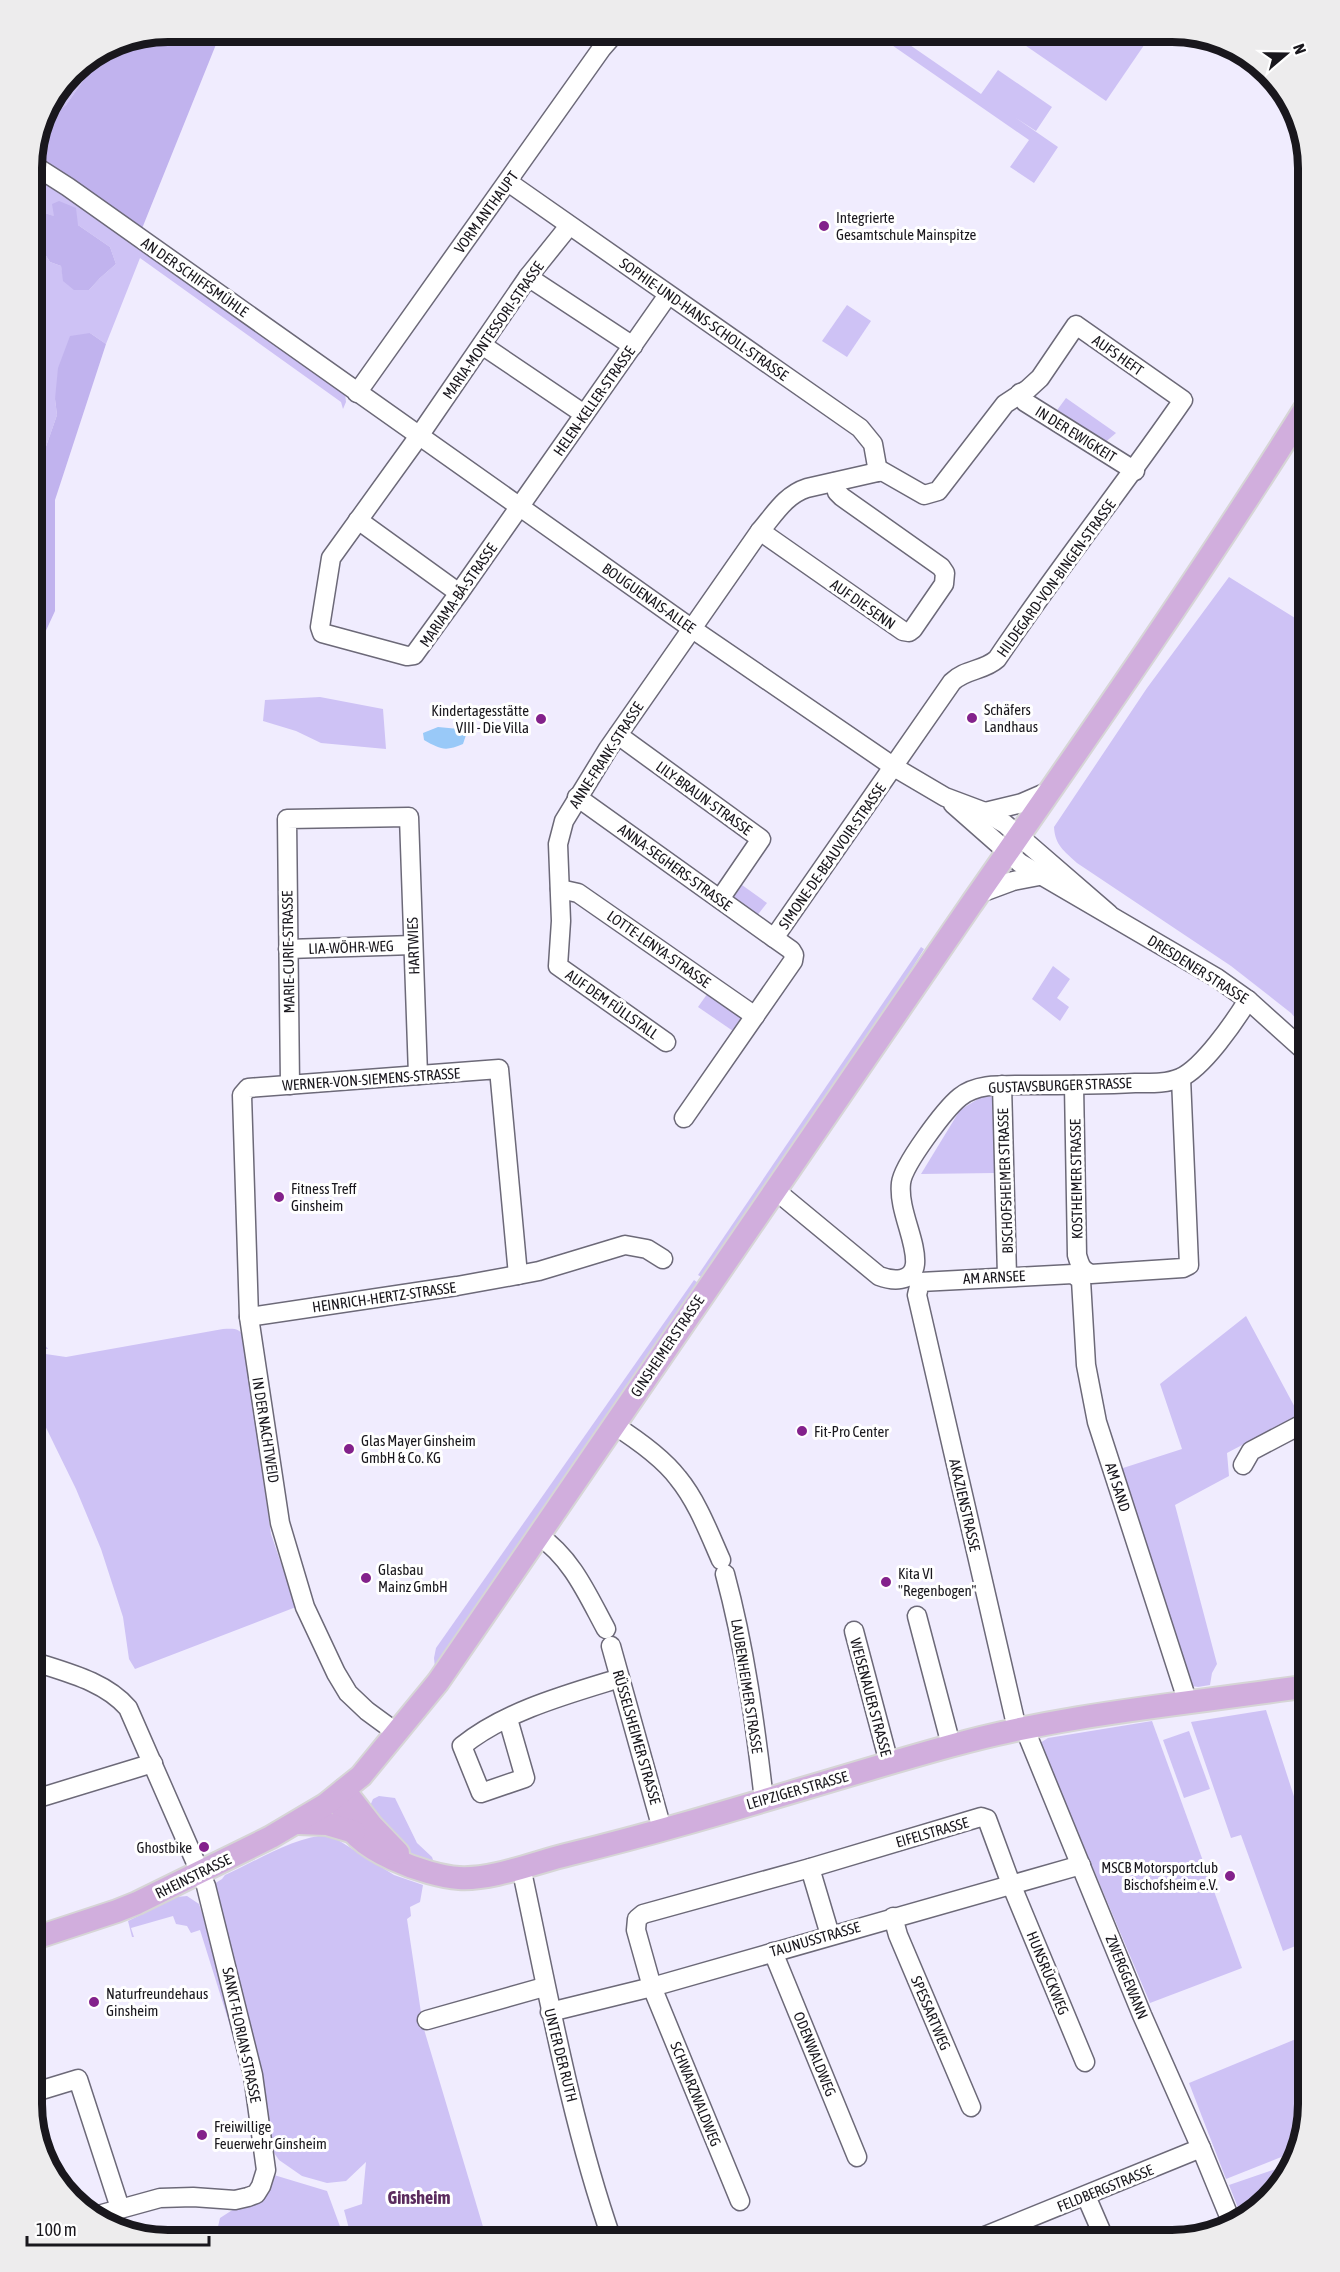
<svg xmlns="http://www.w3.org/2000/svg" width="1340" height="2272" font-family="'Asap Condensed',sans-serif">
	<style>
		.green { fill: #cec2f5 }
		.forest { fill: #c1b3ee }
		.water { fill: #99c9f8 }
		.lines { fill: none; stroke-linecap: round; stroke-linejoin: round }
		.minor-casing { stroke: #6c6978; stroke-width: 21 }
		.major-casing { stroke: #d6d5d6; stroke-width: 26 }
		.minor { stroke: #fff; stroke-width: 18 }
		.major { stroke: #d1aedd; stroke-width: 22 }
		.poi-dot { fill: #83218b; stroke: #fff; stroke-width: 2 }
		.labels { text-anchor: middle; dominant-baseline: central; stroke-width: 6; stroke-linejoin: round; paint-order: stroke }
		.street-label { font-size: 15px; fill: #19171d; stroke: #fff }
		.poi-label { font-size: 15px; fill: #19171d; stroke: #fff; text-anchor: start }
		.quarter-label { font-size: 18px; font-weight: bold; fill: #5b2c5e; stroke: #fff }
		.rim { fill: none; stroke: #19171d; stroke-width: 8 }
	</style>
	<rect width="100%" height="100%" fill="#f0ecfe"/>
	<g class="green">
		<polygon points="873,32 891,32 981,94 998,70 1052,107 1036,131 1016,118 1058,147 1034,183 1010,167 1029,140"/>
		<polygon points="1006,32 1153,32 1106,101"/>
		<polygon points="106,48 66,105 45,120 38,134 42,115 72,71"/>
		<polygon points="32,169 345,393 346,402 343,409 341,402 140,258 106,344 90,333 55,399 57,415 42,458 39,475 32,476 32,244 43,251 50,262 61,266 64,281 89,290 100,278 116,264 110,247 78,225 45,213 39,203 32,205"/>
		<polygon points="847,305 871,321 847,357 822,341"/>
		<polygon points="1066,398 1116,433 1102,445 1055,413"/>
		<path d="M1229,577L1308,626V1033L1291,1013L1231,966L1077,863C1064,851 1055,845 1054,827L1147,688Z"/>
		<polygon points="320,697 383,709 386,749 321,743 296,731 263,721 265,700"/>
		<polygon points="742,885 767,903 756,917 732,900"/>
		<polygon points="921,947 924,949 873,1031 705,1279 698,1275"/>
		<polygon points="1053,966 1070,979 1057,998 1069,1007 1060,1021 1032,999"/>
		<polygon points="710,990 745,1014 733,1031 698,1007"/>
		<polygon points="983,1096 995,1097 995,1173 921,1174 960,1110"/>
		<polygon points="694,1280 701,1285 435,1668 434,1658 436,1648"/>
		<polygon points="32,1316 38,1336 48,1349 32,1349"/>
		<polygon points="1246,1316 1299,1415 1227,1453 1229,1476 1175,1505 1217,1664 1212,1673 1210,1685 1198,1687 1192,1686 1120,1469 1182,1449 1160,1384"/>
		<path d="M223,1329C232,1329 240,1327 243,1337L271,1534L296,1607L135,1669L129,1659L123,1617L101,1549L76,1489L32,1399V1352L66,1357Z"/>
		<polygon points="1266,1710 1300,1815 1308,1812 1308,1941 1283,1951 1241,1835 1231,1838 1191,1722"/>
		<polygon points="1152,1721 1242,1968 1150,2003 1040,1743 1048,1738"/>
		<polygon points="1189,1731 1210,1789 1184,1798 1163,1740"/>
		<polygon points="379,1796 395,1798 417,1843 432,1857 434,1863 413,1855 404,1849 370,1806 373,1799"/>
		<path d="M330,1835L394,1875L423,1885L420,1902L410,1907L411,1916L407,1919L423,2026L487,2240H352L344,2210L362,2204L366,2162L346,2181L327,2183L302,2176L279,2160L272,2150L268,2133L264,2085L214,1884L222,1879L225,1875C257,1861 294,1836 330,1835Z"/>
		<polygon points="187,1896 199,1904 202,1913 238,2051 200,1930 191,1933 187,1926 176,1924 173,1916 131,1928 134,1937 132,1937 128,1921 177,1897"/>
		<polygon points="1308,2034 1308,2105 1294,2152 1226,2179 1189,2083"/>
		<polygon points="1290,2164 1286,2180 1242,2218 1229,2185"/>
		<polygon points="274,2175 327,2191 345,2240 224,2240 217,2231 220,2218 268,2187"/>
	</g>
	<g class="forest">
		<polygon points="168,32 221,32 141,231 101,206 34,152 38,134 45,120 66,105 106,48 116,42"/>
		<polygon points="59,201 76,208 78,225 110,247 116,264 100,278 89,290 74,290 63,281 61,266 50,262 43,251 32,244 32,205 39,202 45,213 54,216 52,204"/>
		<polygon points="90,333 106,344 55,500 55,611 32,661 32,476 40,475 42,458 57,415 55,399 58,368 70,336"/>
	</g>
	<path class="water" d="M438,727L459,729L466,735L463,744C445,752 440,749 424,740L423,733Z"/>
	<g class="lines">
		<g class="minor-casing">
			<g id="minor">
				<polyline points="32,164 68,187 691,628 894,767 945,797 985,812 1005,824 1109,914"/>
				<polyline points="508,182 860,428 873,444 878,472"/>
				<polyline points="569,226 528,277 419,436 331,558 320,627 322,633 407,656 414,655 459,593 668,295"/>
				<polyline points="528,277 633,346"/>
				<polyline points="482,345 584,414"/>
				<polyline points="357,393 602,48 616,32"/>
				<polyline points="1020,393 1025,402 1135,471"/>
				<polyline points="358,520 459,593"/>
				<polyline points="760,531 903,631 909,632 913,629 944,584 945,573 941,567 842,497 837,492 835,482"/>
				<polyline points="618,735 761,839 720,899"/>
				<polyline points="577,797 774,938"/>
				<polyline points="953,804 1020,863 1217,978 1248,1000 1308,1054"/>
				<polyline points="985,812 1022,803 1052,790"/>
				<polyline points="560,889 578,893 755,1016"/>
				<polyline points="978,894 1013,881 1039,876"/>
				<polyline points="288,949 413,945"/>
				<path d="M666,1042L558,966L561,921L558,844L564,821L608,749L760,531C774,515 785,495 807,488L882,471L924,495L938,491L1005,404L1028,389L1040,378L1076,325L1183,400C1123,487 1056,571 997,659C984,671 965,669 952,682L774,938L791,950L794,955L793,961L684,1118"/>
				<polyline points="290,1085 287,819 409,817 418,1075"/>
				<polyline points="1002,1085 1007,1276"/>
				<path d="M1074,1085L1077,1255C1080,1265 1081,1270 1091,1274L1183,1268L1189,1265L1181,1078"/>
				<path d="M775,1190L879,1276C892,1281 913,1283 915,1264C917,1241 898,1210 901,1183C903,1165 945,1109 960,1097C976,1084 1000,1085 1021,1085C1059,1085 1097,1085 1135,1083C1150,1083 1166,1084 1180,1078C1203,1068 1235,1021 1248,1000"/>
				<polyline points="249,1317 457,1286 518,1275 539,1271 625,1245 647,1249 663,1259"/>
				<path d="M614,1425C636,1439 662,1457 678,1478C697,1501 709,1533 721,1560"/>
				<polyline points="1243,1465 1251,1451 1308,1421"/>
				<path d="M539,1536C572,1558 588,1596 606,1629"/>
				<path d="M725,1574C745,1648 755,1723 764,1800"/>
				<polyline points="917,1616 951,1745"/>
				<polyline points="854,1631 889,1763"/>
				<polyline points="611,1646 662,1829"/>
				<path d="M32,1661C65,1672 105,1681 128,1708L206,1886L253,2075L266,2170L261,2186L256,2194L248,2197L235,2200L193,2197L160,2198L91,2217"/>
				<path d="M508,1719L525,1778L481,1793L462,1746C505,1711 568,1694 620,1678"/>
				<polyline points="1024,1727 1142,2015 1201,2148 1233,2226"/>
				<polyline points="1017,1729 917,1295 920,1282 1073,1274 1081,1280 1086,1365 1097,1422 1188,1703"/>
				<polyline points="397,1733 367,1711 348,1693 336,1673 305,1607 280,1523 249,1317 242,1095 248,1088 499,1069 518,1275"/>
				<polyline points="32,1800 153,1763"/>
				<path d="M521,1867C548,1992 570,2119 612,2240"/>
				<polyline points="810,1868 830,1935"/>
				<polyline points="893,1917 898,1935 971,2107"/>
				<polyline points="773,1952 857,2157"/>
				<polyline points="550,2012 652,1987 1081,1865"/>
				<polyline points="427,2020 544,1987"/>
				<polyline points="32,2093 78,2079 120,2208"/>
				<polyline points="1086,2196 1105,2240"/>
				<polyline points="740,2201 652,1987 636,1930 637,1919 643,1914 810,1868 981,1817 987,1819 1011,1884 1085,2062"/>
				<polyline points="975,2240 1201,2148"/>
			</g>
		</g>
		<g class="major-casing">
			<g id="major">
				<path d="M344,1790C344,1798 342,1808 344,1816C353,1850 427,1876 459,1878C493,1880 536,1862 570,1854C698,1823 823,1781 950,1746C1067,1713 1189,1704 1308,1686"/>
				<polyline points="344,1790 372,1826 398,1853"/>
				<polyline points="297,1823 327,1824 354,1832"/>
				<path d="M32,1939L117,1911L137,1903L271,1837L325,1805L361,1776L438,1682C616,1424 791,1164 970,906C1085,741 1201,575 1308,404"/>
			</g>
		</g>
		<use href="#minor" class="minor"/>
		<use href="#major" class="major"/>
	</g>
	<g class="poi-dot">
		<circle cx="824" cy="226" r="6"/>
		<circle cx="972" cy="718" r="6"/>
		<circle cx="541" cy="719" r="6"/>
		<circle cx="279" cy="1197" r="6"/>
		<circle cx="802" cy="1431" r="6"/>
		<circle cx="349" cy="1449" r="6"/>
		<circle cx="366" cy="1578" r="6"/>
		<circle cx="886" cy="1582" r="6"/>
		<circle cx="204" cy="1847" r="6"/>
		<circle cx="1230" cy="1876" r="6"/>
		<circle cx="94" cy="2002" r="6"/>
		<circle cx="202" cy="2135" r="6"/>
	</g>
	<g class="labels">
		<g class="street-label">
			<text transform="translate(486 212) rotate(-54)">VORM ANTHAUPT</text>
			<text transform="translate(195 277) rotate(35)">AN DER SCHIFFSMÜHLE</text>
			<text transform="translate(704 319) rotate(35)">SOPHIE-UND-HANS-SCHOLL-STRASSE</text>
			<text transform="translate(493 330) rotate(-55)">MARIA-MONTESSORI-STRASSE</text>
			<text transform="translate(1118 355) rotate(35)">AUFS HEFT</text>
			<text transform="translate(594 401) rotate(-55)">HELEN-KELLER-STRASSE</text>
			<text transform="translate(1076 434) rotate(32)">IN DER EWIGKEIT</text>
			<text transform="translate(1056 578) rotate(-54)">HILDEGARD-VON-BINGEN-STRASSE</text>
			<text transform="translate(458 595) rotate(-55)">MARIAMA-BÂ-STRASSE</text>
			<text transform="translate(649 598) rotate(35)">BOUGUENAIS-ALLEE</text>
			<text transform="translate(863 604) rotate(35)">AUF DIE SENN</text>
			<text transform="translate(606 755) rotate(-57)">ANNE-FRANK-STRASSE</text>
			<text transform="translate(704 798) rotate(36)">LILY-BRAUN-STRASSE</text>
			<text transform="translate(832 856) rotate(-55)">SIMONE-DE-BEAUVOIR-STRASSE</text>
			<text transform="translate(675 867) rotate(36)">ANNA-SEGHERS-STRASSE</text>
			<text transform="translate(413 946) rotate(-92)">HARTWIES</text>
			<text transform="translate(351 947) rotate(-2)">LIA-WÖHR-WEG</text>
			<text transform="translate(659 949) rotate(35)">LOTTE-LENYA-STRASSE</text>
			<text transform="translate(288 952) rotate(-91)">MARIE-CURIE-STRASSE</text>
			<text transform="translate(1198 969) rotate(32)">DRESDENER STRASSE</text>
			<text transform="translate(612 1004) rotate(35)">AUF DEM FÜLLSTALL</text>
			<text transform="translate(371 1079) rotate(-4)">WERNER-VON-SIEMENS-STRASSE</text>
			<text transform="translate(1060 1085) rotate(-2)">GUSTAVSBURGER STRASSE</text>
			<text transform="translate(1076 1179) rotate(-91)">KOSTHEIMER STRASSE</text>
			<text transform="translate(1005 1181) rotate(-92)">BISCHOFSHEIMER STRASSE</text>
			<text transform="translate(994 1277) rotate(-3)">AM ARNSEE</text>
			<text transform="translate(384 1297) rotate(-8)">HEINRICH-HERTZ-STRASSE</text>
			<text transform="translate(667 1346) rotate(-56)">GINSHEIMER STRASSE</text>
			<text transform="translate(266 1430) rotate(81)">IN DER NACHTWEID</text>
			<text transform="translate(1118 1487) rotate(72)">AM SAND</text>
			<text transform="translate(965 1505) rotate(77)">AKAZIENSTRASSE</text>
			<text transform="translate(747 1686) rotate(81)">LAUBENHEIMER STRASSE</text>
			<text transform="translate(871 1697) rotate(75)">WEISENAUER STRASSE</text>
			<text transform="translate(637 1737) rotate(74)">RÜSSELSHEIMER STRASSE</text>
			<text transform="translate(797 1790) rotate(-16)">LEIPZIGER STRASSE</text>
			<text transform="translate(932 1832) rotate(-16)">EIFELSTRASSE</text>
			<text transform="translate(193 1876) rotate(-26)">RHEINSTRASSE</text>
			<text transform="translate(815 1939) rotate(-16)">TAUNUSSTRASSE</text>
			<text transform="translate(1048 1973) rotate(68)">HUNSRÜCKWEG</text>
			<text transform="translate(1127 1977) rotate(68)">ZWERGGEWANN</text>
			<text transform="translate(931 2013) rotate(67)">SPESSARTWEG</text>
			<text transform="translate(242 2035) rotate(78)">SANKT-FLORIAN-STRASSE</text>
			<text transform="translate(815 2054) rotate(68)">ODENWALDWEG</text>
			<text transform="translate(561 2055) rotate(76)">UNTER DER RUTH</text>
			<text transform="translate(696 2094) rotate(68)">SCHWARZWALDWEG</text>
			<text transform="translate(1105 2188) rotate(-22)">FELDBERGSTRASSE</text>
		</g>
		<g class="poi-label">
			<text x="836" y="217">Integrierte<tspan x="836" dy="17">Gesamtschule Mainspitze</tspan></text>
			<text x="984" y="709">Schäfers<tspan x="984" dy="17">Landhaus</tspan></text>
			<text x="529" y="710" text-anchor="end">Kindertagesstätte<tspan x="529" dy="17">VIII - Die Villa</tspan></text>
			<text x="291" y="1188">Fitness Treff<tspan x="291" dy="17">Ginsheim</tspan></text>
			<text x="814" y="1431">Fit-Pro Center</text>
			<text x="361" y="1440">Glas Mayer Ginsheim<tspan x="361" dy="17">GmbH &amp; Co. KG</tspan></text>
			<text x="378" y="1569">Glasbau<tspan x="378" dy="17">Mainz GmbH</tspan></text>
			<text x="898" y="1573">Kita VI<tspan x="898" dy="17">"Regenbogen"</tspan></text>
			<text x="192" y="1847" text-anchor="end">Ghostbike</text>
			<text x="1218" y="1867" text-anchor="end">MSCB Motorsportclub<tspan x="1218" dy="17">Bischofsheim e.V.</tspan></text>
			<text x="106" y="1993">Naturfreundehaus<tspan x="106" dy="17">Ginsheim</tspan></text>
			<text x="214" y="2126">Freiwillige<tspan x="214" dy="17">Feuerwehr Ginsheim</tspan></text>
		</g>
		<g class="quarter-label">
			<text x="419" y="2197">Ginsheim</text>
		</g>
	</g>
	<path d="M0 0H1340V2272H0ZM168 42H1172A126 126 0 0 1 1298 168V2104A126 126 0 0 1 1172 2230H168A126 126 0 0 1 42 2104V168A126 126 0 0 1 168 42Z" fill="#edeced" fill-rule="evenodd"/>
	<path class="rim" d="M168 42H1172A126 126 0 0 1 1298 168V2104A126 126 0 0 1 1172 2230H168A126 126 0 0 1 42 2104V168A126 126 0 0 1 168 42Z"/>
	<g transform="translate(1286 54) rotate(70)" stroke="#ffffff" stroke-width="4.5" paint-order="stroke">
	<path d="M0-4.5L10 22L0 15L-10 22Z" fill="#19171d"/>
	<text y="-9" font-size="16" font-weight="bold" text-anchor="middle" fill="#19171d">N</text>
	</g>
	<path d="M27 2236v9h182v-9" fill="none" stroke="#19171d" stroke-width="3"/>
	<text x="36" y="2236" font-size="18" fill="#19171d" stroke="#ffffff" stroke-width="4.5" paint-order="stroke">100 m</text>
</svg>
